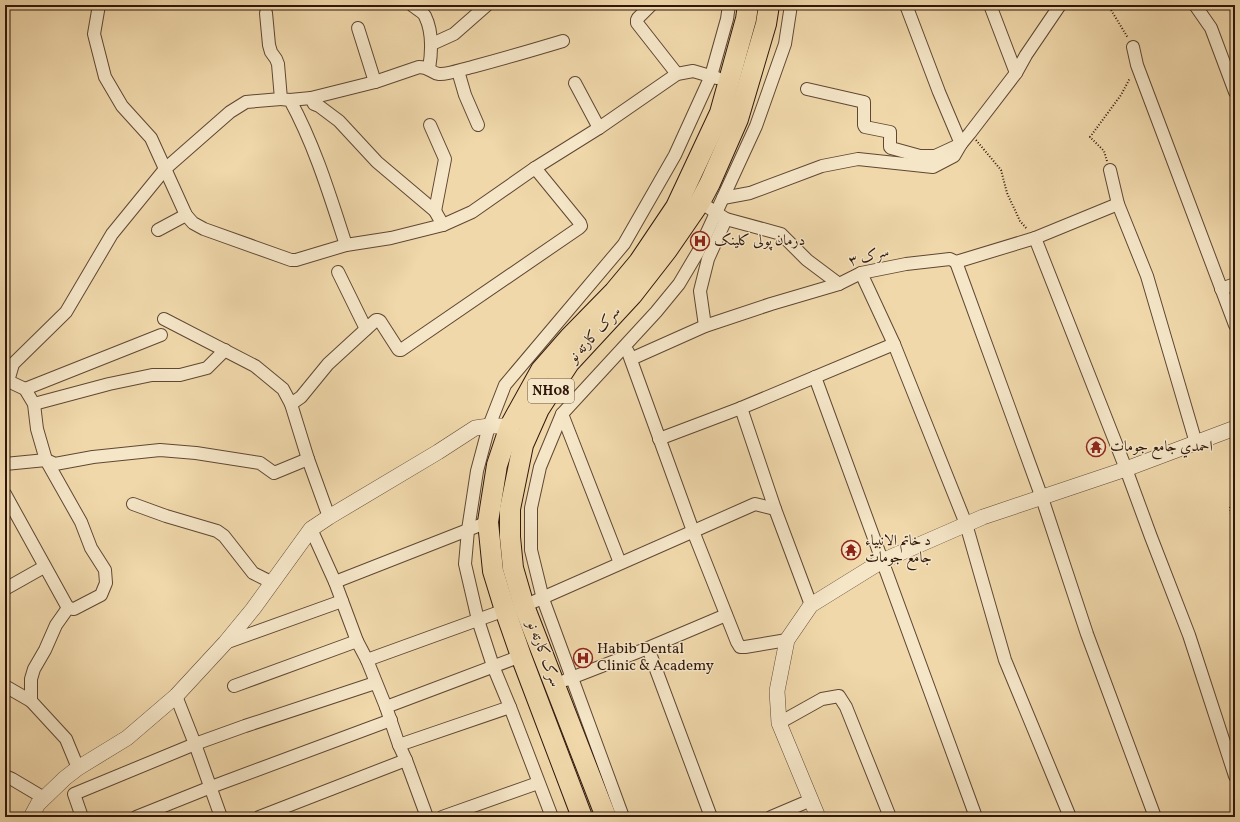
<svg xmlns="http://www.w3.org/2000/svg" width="1240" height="822" font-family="Vollkorn,Amiri,serif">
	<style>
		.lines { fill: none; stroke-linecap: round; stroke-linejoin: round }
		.minor-casing { stroke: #5f4733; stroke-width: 14 }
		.tertiary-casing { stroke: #5f4733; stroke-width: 16 }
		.trunk-casing { stroke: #2f170b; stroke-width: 22 }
		.path { stroke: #2f170b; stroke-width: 2; stroke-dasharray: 1 2; stroke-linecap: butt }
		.minor { stroke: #f5e6c8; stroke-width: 12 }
		.tertiary { stroke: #f5e6c8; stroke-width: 15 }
		.trunk { stroke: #f0d8ab; stroke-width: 20 }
		.labels { text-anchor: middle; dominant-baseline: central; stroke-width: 3; stroke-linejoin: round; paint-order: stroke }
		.shield { fill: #f5e6c8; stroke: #6a5544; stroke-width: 1 }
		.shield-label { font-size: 14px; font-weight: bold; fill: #2f170b }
		.poi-label { font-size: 15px; fill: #2f170b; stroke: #f5e6c8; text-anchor: start }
		.street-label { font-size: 15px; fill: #2f170b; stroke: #f5e6c8 }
	</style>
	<rect width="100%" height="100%" fill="#f0d8ab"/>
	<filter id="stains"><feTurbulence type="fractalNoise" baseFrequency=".005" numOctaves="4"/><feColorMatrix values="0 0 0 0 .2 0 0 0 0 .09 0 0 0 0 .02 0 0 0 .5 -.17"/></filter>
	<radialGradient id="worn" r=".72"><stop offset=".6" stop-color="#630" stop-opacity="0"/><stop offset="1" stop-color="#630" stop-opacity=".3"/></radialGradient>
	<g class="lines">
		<g class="minor-casing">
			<g id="minor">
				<polyline points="99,5 94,34 105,77 122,106 151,138 186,215 193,223 204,229 291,260 296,260 346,245 391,238 443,225 472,212 535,168 599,128 677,74 693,71 717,78"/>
				<polyline points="651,5 638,18 637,20 637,23 677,74"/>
				<polyline points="990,5 1016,73"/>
				<polyline points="1195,5 1211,28 1235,92"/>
				<path d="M413,6C417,9 423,12 425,16C433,32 432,51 429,69"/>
				<path d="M266,13L269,45L271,52L276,59L278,64L281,99L290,100C315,146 330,196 346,245"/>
				<polyline points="358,28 375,82"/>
				<polyline points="432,44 454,34 487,5"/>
				<polyline points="1133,47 1137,65 1235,325"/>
				<polyline points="458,71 465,95 478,125"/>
				<polyline points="575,83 599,128"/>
				<polyline points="807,89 864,102 864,125 865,127 890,132 890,147 891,148 920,156 935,156 961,144 939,92 906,5"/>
				<path d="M311,98L375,82L419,67C430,67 431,73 439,74C447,75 463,69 472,67C502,59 533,50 563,41"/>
				<polyline points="290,100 311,98 314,104 319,106 339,121 377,162 435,211 443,225"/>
				<polyline points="430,125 445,159 435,211"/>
				<polyline points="1110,170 1118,204 1147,276 1196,443"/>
				<polyline points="723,198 750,193 822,166 858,159 933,167 954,156 961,144 970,133 1016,73 1026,55 1060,5"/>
				<polyline points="700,202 726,219 781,234 807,260 839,284"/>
				<polyline points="158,230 186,215"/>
				<polyline points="1035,238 1126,469 1151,537 1189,635 1235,776"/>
				<polyline points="956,262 1042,498 1087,634 1155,817"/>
				<polyline points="338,272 366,329"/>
				<polyline points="861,273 894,344 966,524 1005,660 1070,817"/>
				<polyline points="1221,289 1235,284"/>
				<polyline points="164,319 255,366 283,389 291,404 308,459 329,517"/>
				<polyline points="705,326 700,291 708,259 726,219"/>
				<polyline points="628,352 693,531 737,642 740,647 745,647 787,640"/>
				<polyline points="631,359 705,326 771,304 839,284 861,273 906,264 950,259 956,262 1035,238 1118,204"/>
				<polyline points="815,377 976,817"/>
				<polyline points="5,381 8,381 25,389 34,404 37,429 46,460 81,522 91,548 105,570 106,583 101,595 74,609 68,608 56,625 45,650 34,669 31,679 31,701 66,739 78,768"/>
				<polyline points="8,381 13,364 66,312 112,234 165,169 230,112 246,102 281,99"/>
				<polyline points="25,389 161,335"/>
				<polyline points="34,404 109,384 152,375 180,375 207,368 225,350"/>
				<polyline points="291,404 301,397 328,364 376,320 378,320 380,321 398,349 399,350 401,350 579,228 581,226 580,223 535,168"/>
				<polyline points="741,408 775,509 811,605"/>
				<polyline points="562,414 620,563"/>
				<polyline points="659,439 741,408 894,344"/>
				<polyline points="5,464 46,460 55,464 93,457 160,450 196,453 260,463 274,473 308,459"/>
				<polyline points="5,494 68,608"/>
				<polyline points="133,504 166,516 217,531 224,536 253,573 271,582"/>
				<polyline points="311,529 335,582 357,641 367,660 386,707 399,745 406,760 427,817"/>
				<polyline points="335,582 488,522"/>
				<polyline points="5,589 44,567"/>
				<polyline points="524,606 755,504 775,509"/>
				<polyline points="225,643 342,601"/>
				<polyline points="648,648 711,817"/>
				<polyline points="367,660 505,610"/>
				<polyline points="566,680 648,648 726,615"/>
				<polyline points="5,686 31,701"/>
				<polyline points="234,686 357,641"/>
				<polyline points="176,696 195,744 221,817"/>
				<polyline points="386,707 521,656"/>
				<polyline points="779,723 822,699 839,696 846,707 890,817"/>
				<polyline points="399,745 510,707"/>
				<polyline points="5,776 12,779 44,798"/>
				<polyline points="82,817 74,794 195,744 245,726 375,683"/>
				<polyline points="136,817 211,787 391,720"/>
				<polyline points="259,817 406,760"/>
				<polyline points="442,817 538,783"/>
				<polyline points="552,817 510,707 493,666 478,620 465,564 468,530 477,471 489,426 505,385 624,244 675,155 711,76 727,19 729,5"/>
				<polyline points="623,817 543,599 531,550 531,508 540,467 562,414 656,312 679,284 698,252 756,126 785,44 791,5"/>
				<polyline points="771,817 811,800"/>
			</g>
		</g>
		<g class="tertiary-casing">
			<g id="tertiary">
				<polyline points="31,817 38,804 65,778 78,768 127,738 176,696 225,643 253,609 311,529 329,517 438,452 475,428 489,426 510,426"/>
				<polyline points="818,817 779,723 777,691 787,640 811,605 882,561 983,517 1126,469 1235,428"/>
			</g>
		</g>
		<g class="trunk-casing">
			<g id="trunk">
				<polyline points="582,817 521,656 505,610 493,571 488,522 497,465 510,426 541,370 569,338 614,292 639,262 676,207 720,113 746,19 748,5"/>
				<polyline points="606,817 524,606 513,568 510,537 510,509 523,445 539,409 569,363 632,295 667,250 700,202 710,183 738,119 766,24 769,5"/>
			</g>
		</g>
		<g class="path">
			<polyline points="1108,5 1128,38"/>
			<polyline points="976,140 1001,170 1007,193 1020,221 1027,229"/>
			<polyline points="1107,161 1104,151 1090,137 1121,95 1130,78"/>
			<polyline points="1235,505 1230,506 1235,550"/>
		</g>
		<use href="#minor" class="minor"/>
		<use href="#tertiary" class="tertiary"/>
		<use href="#trunk" class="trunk"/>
	</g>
	<defs>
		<g id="hospital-ring" transform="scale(1)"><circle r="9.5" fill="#f5e6c8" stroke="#8f2418" stroke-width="1.5"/><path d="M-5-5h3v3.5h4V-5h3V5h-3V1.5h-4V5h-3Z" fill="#8f2418"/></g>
		<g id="temple-ring" transform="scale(1)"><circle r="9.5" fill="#f5e6c8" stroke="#8f2418" stroke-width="1.5"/><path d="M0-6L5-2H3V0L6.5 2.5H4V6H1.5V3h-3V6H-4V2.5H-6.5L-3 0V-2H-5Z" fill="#8f2418"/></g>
	</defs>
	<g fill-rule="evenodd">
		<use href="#hospital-ring" x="700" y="241"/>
		<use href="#temple-ring" x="1096" y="447"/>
		<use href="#temple-ring" x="851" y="550"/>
		<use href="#hospital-ring" x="583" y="658"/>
	</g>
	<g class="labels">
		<rect class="shield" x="528" y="379" width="46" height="24" rx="3"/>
		<g class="shield-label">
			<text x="551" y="391">NH08</text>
		</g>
		<g class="poi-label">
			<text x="714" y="241">درمان پولی کلینک</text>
			<text x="1110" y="447">احمدي جامع جومات</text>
			<text x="865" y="541">د خاتم الانبیاء<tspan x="865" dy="17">جامع جومات</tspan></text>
			<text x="597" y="649">Habib Dental<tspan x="597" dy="17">Clinic &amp; Academy</tspan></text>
		</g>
		<g class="street-label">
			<text transform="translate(869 257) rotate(-15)">سرک ۳</text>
			<text transform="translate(595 335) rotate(-48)">سرک کارته نو</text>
			<text transform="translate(543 654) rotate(69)">سرک کارته نو</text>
		</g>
	</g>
	<rect width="1240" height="822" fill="none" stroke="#f0d8ab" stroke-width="20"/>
	<rect x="6" y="6" width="1228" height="810" fill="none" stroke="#2f170b" stroke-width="2"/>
	<rect x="10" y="10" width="1220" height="802" fill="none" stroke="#2f170b"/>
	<rect width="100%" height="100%" filter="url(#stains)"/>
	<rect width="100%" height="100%" fill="url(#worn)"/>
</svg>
